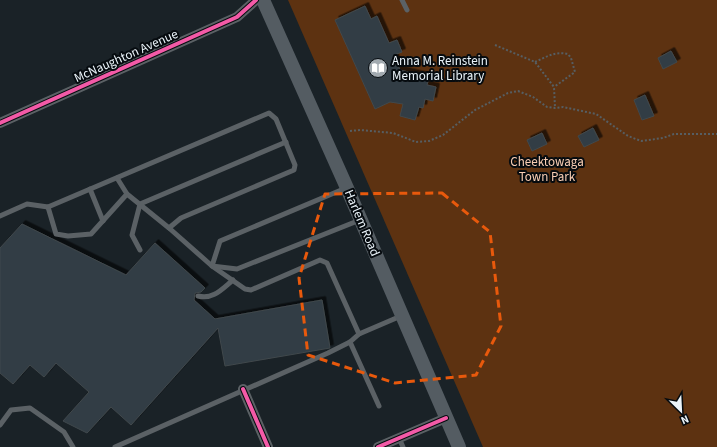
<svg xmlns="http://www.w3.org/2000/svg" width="717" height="447" font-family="'Source Sans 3',sans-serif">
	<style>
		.green { fill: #5d3211 }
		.building { fill: #303d44; stroke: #41484c; filter: url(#shadow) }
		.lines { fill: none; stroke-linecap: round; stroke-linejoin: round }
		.path { stroke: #575e62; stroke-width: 2; stroke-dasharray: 2 2; stroke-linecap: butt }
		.lane { stroke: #5b6165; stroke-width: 5 }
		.street { stroke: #5b6165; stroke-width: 10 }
		.secondary { stroke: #545c62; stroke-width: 14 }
		.cycleway-casing { stroke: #060b0f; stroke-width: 6 }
		.cycleway { stroke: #f35aa7; stroke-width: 4 }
		.marked { fill: none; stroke: #e8590c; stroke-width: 3; stroke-dasharray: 8 5; stroke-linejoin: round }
		.labels { text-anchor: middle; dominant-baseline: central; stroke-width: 4; stroke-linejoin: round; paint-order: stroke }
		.street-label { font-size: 13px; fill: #ebf4fa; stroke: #060b0f }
		.poi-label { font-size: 13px; fill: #ebf4fa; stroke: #060b0f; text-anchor: start }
		.park-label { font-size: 13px; fill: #faceb4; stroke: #060b0f }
	</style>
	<defs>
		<filter id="shadow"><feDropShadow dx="3.5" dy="-3.5" stdDeviation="0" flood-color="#0009"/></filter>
	</defs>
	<rect width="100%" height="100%" fill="#1a2227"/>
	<polygon class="green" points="288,0 717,0 717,447 483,447"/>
	<g class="building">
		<polygon points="365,6 371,19 377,16 389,43 397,40 402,52 394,55 400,70 429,77 427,85 436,87 433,101 425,99 423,108 419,107 415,120 400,116 403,104 390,102 375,109 335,20"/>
		<polygon points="671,51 677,62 663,69 658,58"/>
		<polygon points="645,95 654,116 642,120 634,100"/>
		<polygon points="593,128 599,140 584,147 578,136"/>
		<polygon points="542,133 547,144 532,151 527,140"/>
		<polygon points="22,224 126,275 155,243 205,288 201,292 195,293 194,300 215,319 322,300 330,348 225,366 218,328 131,425 111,407 87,433 63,421 89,392 56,363 44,377 30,365 13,384 0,373 0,248"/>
	</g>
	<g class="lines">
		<g class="path">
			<polyline points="495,45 535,62 554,87 555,108"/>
			<path d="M535,62C546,57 555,51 568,54L571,58L575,72L554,87"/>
			<polyline points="350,131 360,130 393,133 416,142 429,141 443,135 475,110 508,93 518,91 533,97 547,107 555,108 563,107 596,114 628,136 641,141 663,138 674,134 717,134"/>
		</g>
		<g class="lane">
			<polyline points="402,0 407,10"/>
			<polyline points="117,178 127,194 169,228 212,266 245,289 251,290 320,260 327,263 359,334"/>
			<polyline points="346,188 220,241 212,266 237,269 360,220"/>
			<polyline points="90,189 103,221"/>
			<polyline points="48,207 56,234 68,236 91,234 127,194"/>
			<polyline points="0,216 27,204 48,207 269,113 276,119 295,165 294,170 181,218 169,228"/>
			<polyline points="140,250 132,235 140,204 286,142"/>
			<path d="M198,296C213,300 222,289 233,280"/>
			<polyline points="350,342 379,406"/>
			<polyline points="0,425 11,410 30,408 64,432 73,447"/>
			<polyline points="399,438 403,447"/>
			<polyline points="115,447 328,353 350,342 359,334 401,316"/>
		</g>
		<g class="street">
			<polyline points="0,123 237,17 256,0"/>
			<polyline points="243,389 268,447"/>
			<polyline points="378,447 446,418"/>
		</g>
		<polyline class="secondary" points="263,0 347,188 459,447"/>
		<g class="cycleway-casing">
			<g id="cycleway">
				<polyline points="0,123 237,17 256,0"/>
				<polyline points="243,389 268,447"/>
				<polyline points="378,447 446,418"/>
			</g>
		</g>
		<use href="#cycleway" class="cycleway"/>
	</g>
	<path class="marked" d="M442,193L490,232L501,326L476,375L395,383L308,355L299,278L325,194Z"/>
	<defs>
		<g id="library-disc" transform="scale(1)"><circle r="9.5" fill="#a2aab0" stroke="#060b0f"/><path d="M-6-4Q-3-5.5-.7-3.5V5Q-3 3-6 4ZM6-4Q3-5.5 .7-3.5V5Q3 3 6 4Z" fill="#fff"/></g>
	</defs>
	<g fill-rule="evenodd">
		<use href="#library-disc" x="378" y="68"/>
	</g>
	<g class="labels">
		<g class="street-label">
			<text transform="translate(126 56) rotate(-24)">McNaughton Avenue</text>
			<text transform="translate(362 223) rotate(67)">Harlem Road</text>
		</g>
		<g class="poi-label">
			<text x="392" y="61">Anna M. Reinstein<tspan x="392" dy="15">Memorial Library</tspan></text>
		</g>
		<g class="park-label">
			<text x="547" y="162">Cheektowaga<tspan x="547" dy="15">Town Park</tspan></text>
		</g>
	</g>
	<g transform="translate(681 411) rotate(156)" stroke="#060b0f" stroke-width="3" paint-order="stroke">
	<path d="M0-3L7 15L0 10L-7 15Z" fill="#ebf4fa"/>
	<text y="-6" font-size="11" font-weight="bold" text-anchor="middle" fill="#ebf4fa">N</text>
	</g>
</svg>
